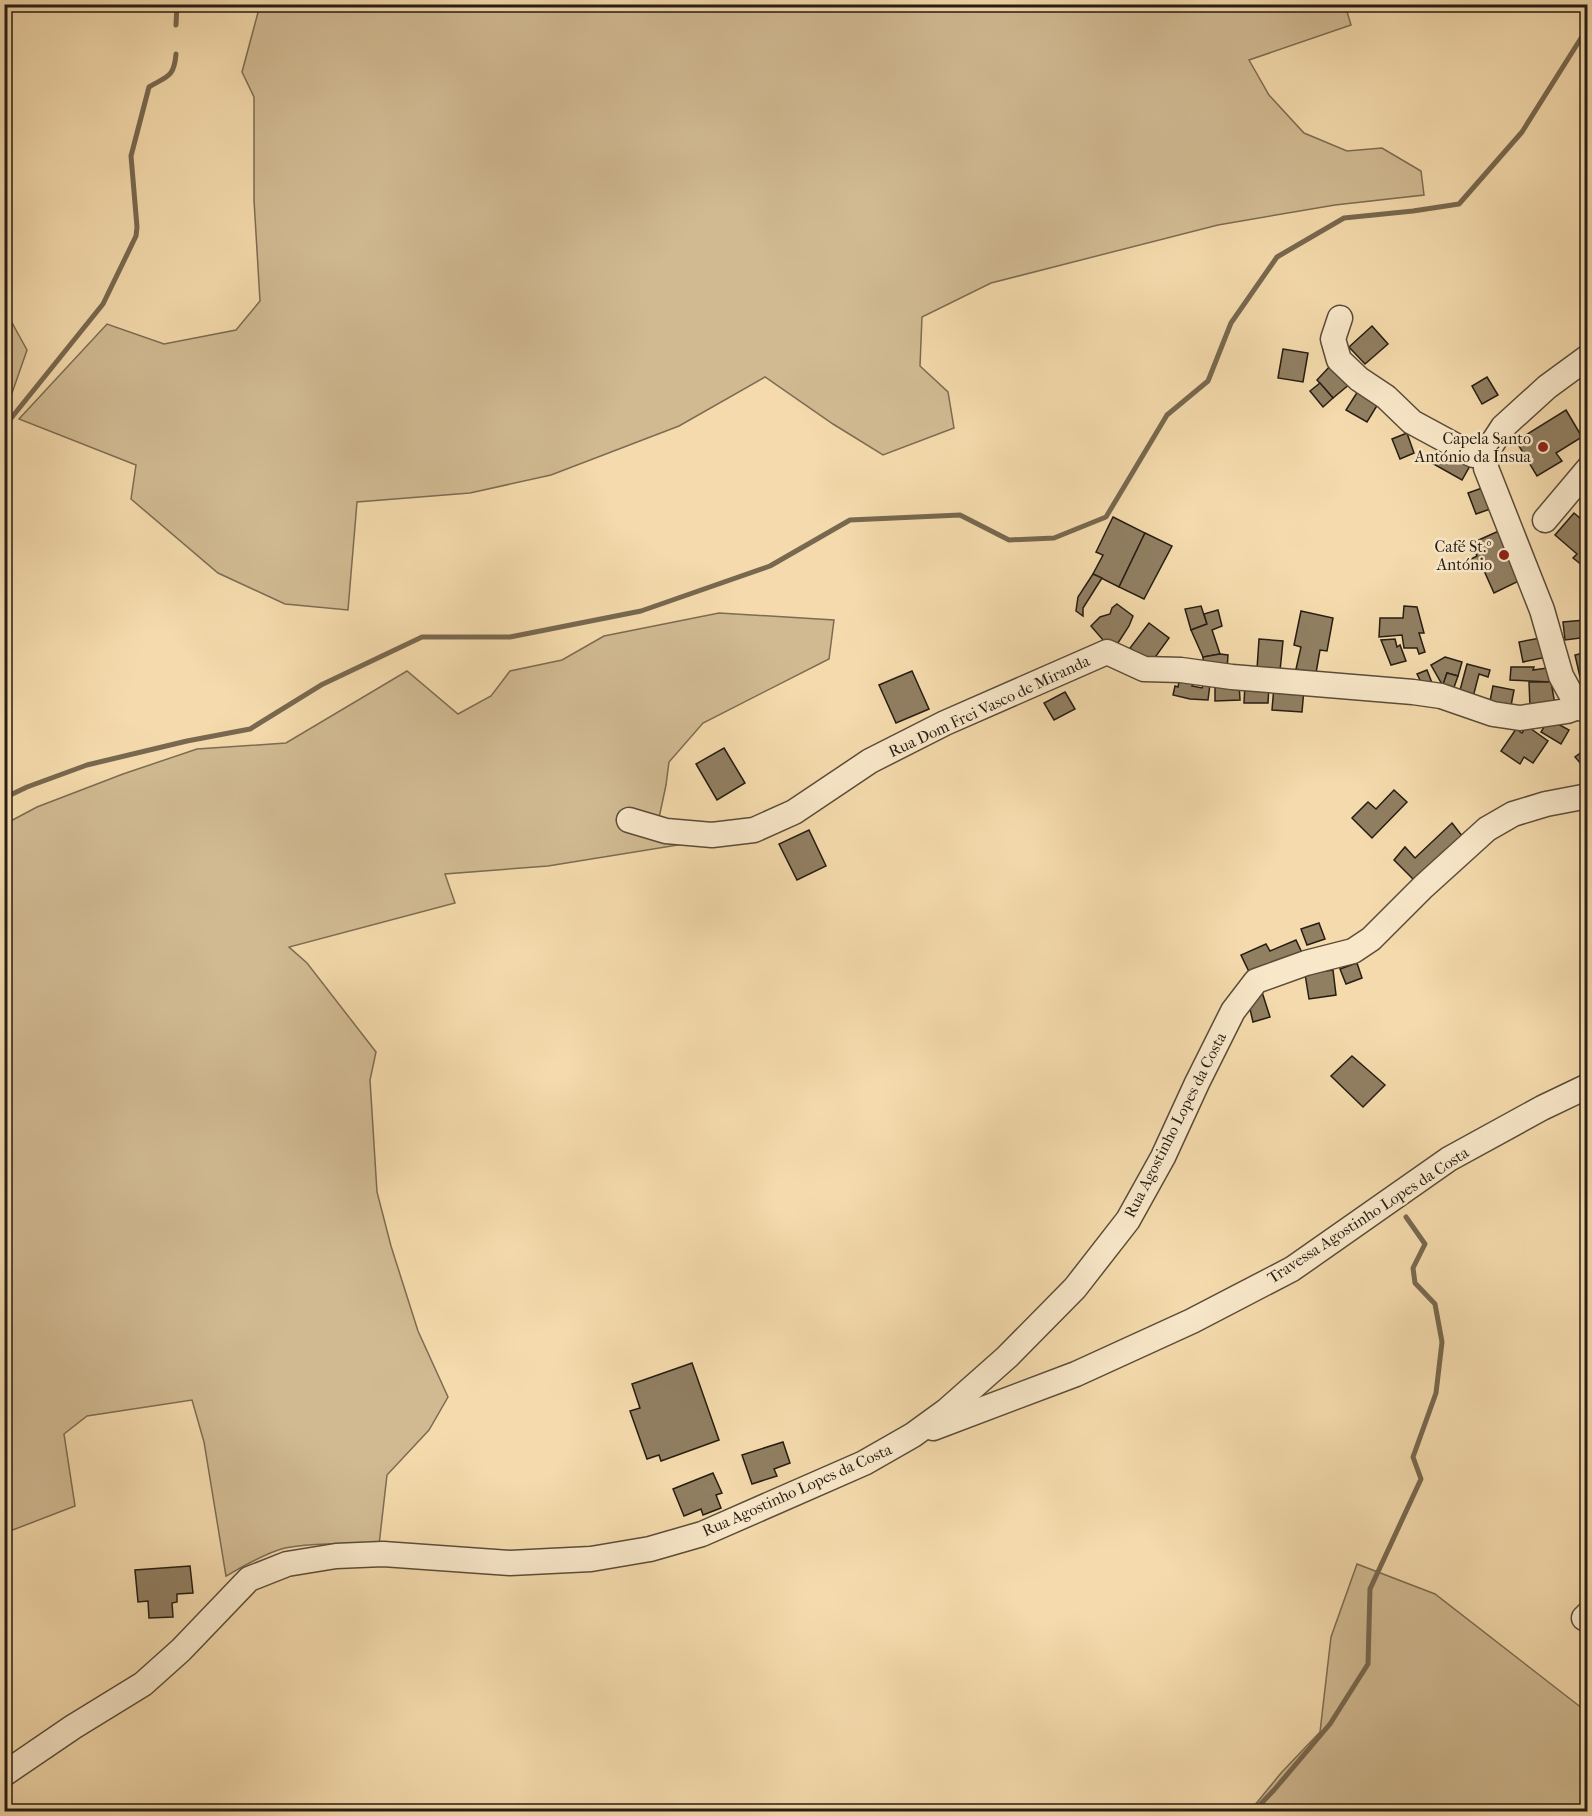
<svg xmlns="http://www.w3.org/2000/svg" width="1592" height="1816" font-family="'IM FELL French Canon',serif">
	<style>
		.green { fill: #d1ba92; stroke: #7c6c52; stroke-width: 1.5 }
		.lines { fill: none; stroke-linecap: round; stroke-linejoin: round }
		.stream { stroke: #78684f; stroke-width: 5 }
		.building { fill: #917f62; stroke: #261d12; stroke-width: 1.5 }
		.minor-casing { stroke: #5a4c38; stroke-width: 27 }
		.minor { stroke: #f8e7c9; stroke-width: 24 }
		.poi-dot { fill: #8f2418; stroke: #f8e7c9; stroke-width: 2 }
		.labels { text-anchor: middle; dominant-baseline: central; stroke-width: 5; stroke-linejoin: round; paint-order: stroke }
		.poi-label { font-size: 16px; fill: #261d12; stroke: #f8e7c9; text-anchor: end }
		.street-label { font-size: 16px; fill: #261d12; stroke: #f8e7c9 }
	</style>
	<rect width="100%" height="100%" fill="#f4daac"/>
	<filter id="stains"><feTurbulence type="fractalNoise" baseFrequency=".00333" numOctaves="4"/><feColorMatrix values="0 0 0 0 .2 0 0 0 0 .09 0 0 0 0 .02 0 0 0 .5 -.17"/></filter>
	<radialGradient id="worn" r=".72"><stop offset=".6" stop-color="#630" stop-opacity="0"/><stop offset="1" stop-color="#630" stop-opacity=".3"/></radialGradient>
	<g class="green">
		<polygon points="260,5 1345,5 1351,25 1249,60 1269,95 1304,133 1347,151 1382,148 1421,171 1424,195 1335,205 1218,225 991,283 922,317 920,366 948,392 954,428 883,455 833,424 765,377 679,426 551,475 470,493 357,502 348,610 285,604 218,573 131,499 136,465 19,419 107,324 164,344 236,330 260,301 254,200 254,97 242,72"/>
		<polygon points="5,310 27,350 11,396 5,404"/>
		<path d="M719,613L834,620L829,659L703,723L669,762L666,785L655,837L684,844L548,866L445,874L455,903L289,947L307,963L376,1052L370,1080L377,1192L391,1246L418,1331L448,1397L429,1430L387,1475L379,1545C348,1544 316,1542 285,1548C267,1552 242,1567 226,1576L204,1442L192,1400L87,1416L64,1434L75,1506L5,1533V824L37,807L123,774L197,749L286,743L407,671L458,714L491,696L510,671L562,660L604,636Z"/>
		<polygon points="1357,1564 1435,1594 1587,1712 1587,1811 1250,1811 1281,1773 1320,1732 1331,1637"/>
	</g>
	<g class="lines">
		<g class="stream">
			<polyline points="176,25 177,4"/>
			<path d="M4,427L103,304L136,236L137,227L131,156L149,87C167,76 174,78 176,54"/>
			<polyline points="4,798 27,787 87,765 187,741 250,729 321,685 422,637 510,637 641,611 770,566 850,520 960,515 1009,540 1054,538 1106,517 1167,415 1208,381 1231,323 1277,257 1344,218 1413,211 1459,204 1522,132 1583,35 1588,34"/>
			<polyline points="1253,1812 1274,1790 1330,1724 1368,1664 1370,1589 1421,1479 1413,1457 1436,1393 1442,1342 1435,1304 1415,1283 1413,1268 1425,1244 1406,1217"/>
		</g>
	</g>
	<g class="building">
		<polygon points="1372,326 1388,344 1365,364 1349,347"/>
		<polygon points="1283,349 1308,353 1303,382 1278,378"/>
		<polygon points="1332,364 1351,383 1333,398 1317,380"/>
		<polygon points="1487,377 1498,395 1482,404 1472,386"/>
		<polygon points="1320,383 1333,398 1323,407 1310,391"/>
		<polygon points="1358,391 1378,404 1367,422 1346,410"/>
		<polygon points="1566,410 1582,437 1556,453 1562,461 1537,476 1516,441"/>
		<polygon points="1407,433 1414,453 1400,459 1392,439"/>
		<polygon points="1439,446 1471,464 1462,480 1430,462"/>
		<polygon points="1485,487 1493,508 1476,514 1468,493"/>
		<polygon points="1574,513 1581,519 1585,515 1588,517 1587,569 1573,558 1577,554 1555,535"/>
		<polygon points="1113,517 1145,533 1119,587 1093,574 1103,555 1096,552"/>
		<polygon points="1501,530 1523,579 1494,593 1481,564 1475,567 1471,559 1477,556 1472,543"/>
		<polygon points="1145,533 1172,546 1144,599 1119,587"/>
		<polygon points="1093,574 1102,578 1083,608 1083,616 1076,611 1078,597"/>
		<polygon points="1117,604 1133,616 1129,626 1116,646 1103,640 1091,626 1100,617 1110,614 1112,608"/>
		<polygon points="1201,606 1207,624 1191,630 1185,609"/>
		<polygon points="1404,606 1417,607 1424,633 1419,633 1425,652 1419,654 1417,648 1404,648 1402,635 1379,637 1380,618 1403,618"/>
		<polygon points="1218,610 1222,626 1212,630 1220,654 1203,657 1191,630 1207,624 1204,614"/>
		<polygon points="1301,611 1333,618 1327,651 1320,650 1316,673 1296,669 1301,647 1294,645"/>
		<polygon points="1585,620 1588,637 1565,640 1563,622"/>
		<polygon points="1149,623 1169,638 1151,663 1130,648"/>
		<polygon points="1540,638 1547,657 1523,662 1519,642"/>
		<polygon points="1259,639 1283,641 1280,671 1257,669"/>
		<polygon points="1395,639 1397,647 1400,645 1406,661 1391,665 1381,640"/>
		<polygon points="1588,652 1588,676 1580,677 1575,655"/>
		<polygon points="1220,654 1228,655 1227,671 1204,669 1203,657"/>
		<polygon points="1445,657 1462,662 1458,676 1447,673 1443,686 1431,665"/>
		<polygon points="1467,664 1490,670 1488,677 1479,674 1473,697 1459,694"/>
		<polygon points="1511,667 1534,667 1533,670 1547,668 1551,682 1510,680"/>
		<polygon points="1427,670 1432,683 1415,682 1420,680 1417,674"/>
		<polygon points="912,671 929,709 896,723 879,685"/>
		<polygon points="1447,673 1458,676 1452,693 1441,690"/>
		<polygon points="1180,676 1195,680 1192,686 1202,688 1204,683 1210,684 1208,700 1190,699 1173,695 1175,686 1178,687"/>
		<polygon points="1529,682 1551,682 1555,704 1530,707"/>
		<polygon points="1239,683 1240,700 1215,701 1215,684"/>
		<polygon points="1245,684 1269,685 1268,703 1244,703"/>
		<polygon points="1274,686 1304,689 1302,712 1272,710"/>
		<polygon points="1493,686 1514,690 1510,711 1489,706"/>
		<polygon points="1065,692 1075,709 1054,720 1044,703"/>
		<polygon points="1549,719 1569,730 1561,744 1541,732"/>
		<polygon points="1527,726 1548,741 1533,763 1524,757 1520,764 1501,751 1516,729 1522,733"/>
		<polygon points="724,748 745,783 717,800 696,764"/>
		<polygon points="1586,749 1588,751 1588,772 1575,757"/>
		<polygon points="1394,790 1407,802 1372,838 1352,818 1368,802 1376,809"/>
		<polygon points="1452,823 1466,841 1418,884 1394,860 1405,847 1415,858"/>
		<polygon points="809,830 826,866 797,880 779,844"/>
		<polygon points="1319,923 1325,939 1307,945 1301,929"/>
		<polygon points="1296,940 1303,955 1252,978 1241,955 1266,944 1270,951"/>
		<polygon points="1357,963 1362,978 1346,984 1340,969"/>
		<polygon points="1333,970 1336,995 1309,999 1305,974"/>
		<polygon points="1262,992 1270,1017 1253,1022 1247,996"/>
		<polygon points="1352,1056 1385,1085 1363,1107 1331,1076"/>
		<polygon points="692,1363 719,1440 661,1461 659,1455 647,1459 630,1411 640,1408 632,1384"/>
		<polygon points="783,1442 790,1463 774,1469 777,1476 752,1484 742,1455"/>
		<polygon points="713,1473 722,1493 716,1495 721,1508 703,1515 701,1509 684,1516 673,1489"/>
		<polygon points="190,1566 193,1593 177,1594 177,1602 172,1603 173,1617 149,1618 148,1601 138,1602 135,1570"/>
	</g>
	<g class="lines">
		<g class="minor-casing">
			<g id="minor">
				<polyline points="1340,318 1333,339 1339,360 1359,379 1386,397 1412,422 1473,455 1486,453"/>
				<polyline points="1588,357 1547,387 1503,427 1486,453 1486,468 1542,610 1561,676 1578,707 1588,711"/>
				<polyline points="1545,520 1588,469"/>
				<polyline points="629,820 666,831 712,835 754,830 794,812 870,761 945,723 1107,652 1144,669 1181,670 1232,677 1413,692 1441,696 1493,714 1520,718 1567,711 1578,707"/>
				<polyline points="933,1428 1076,1374 1192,1321 1292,1269 1449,1159 1542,1108 1588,1086"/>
				<polyline points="1584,1618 1588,1614"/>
				<polyline points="4,1774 73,1727 143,1684 181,1650 249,1579 287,1564 336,1556 383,1554 510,1563 591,1559 650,1549 702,1534 864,1463 913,1435 946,1411 1007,1357 1075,1288 1128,1220 1163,1157 1197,1083 1233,1011 1256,981 1306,963 1353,951 1371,939 1423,887 1487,829 1513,814 1546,804 1588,796"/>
			</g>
		</g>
		<use href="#minor" class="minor"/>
	</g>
	<g class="poi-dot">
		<circle cx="1543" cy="447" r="6"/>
		<circle cx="1504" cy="555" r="6"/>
	</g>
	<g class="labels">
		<g class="poi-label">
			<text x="1531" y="438">Capela Santo<tspan x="1531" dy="18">António da Ínsua</tspan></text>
			<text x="1492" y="546">Café St.º<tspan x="1492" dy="18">António</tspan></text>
		</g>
		<g class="street-label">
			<text transform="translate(989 706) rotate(-25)">Rua Dom Frei Vasco de Miranda</text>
			<text transform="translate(1175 1125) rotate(-63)">Rua Agostinho Lopes da Costa</text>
			<text transform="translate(1368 1215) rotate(-33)">Travessa Agostinho Lopes da Costa</text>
			<text transform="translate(797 1490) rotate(-24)">Rua Agostinho Lopes da Costa</text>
		</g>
	</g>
	<rect width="1592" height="1816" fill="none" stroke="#f4daac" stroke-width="24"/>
	<rect x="6" y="6" width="1580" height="1804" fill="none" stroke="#261d12" stroke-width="3"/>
	<rect x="12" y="12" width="1568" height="1792" fill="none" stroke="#261d12" stroke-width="1.5"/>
	<rect width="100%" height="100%" filter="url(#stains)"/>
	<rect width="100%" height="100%" fill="url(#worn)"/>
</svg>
